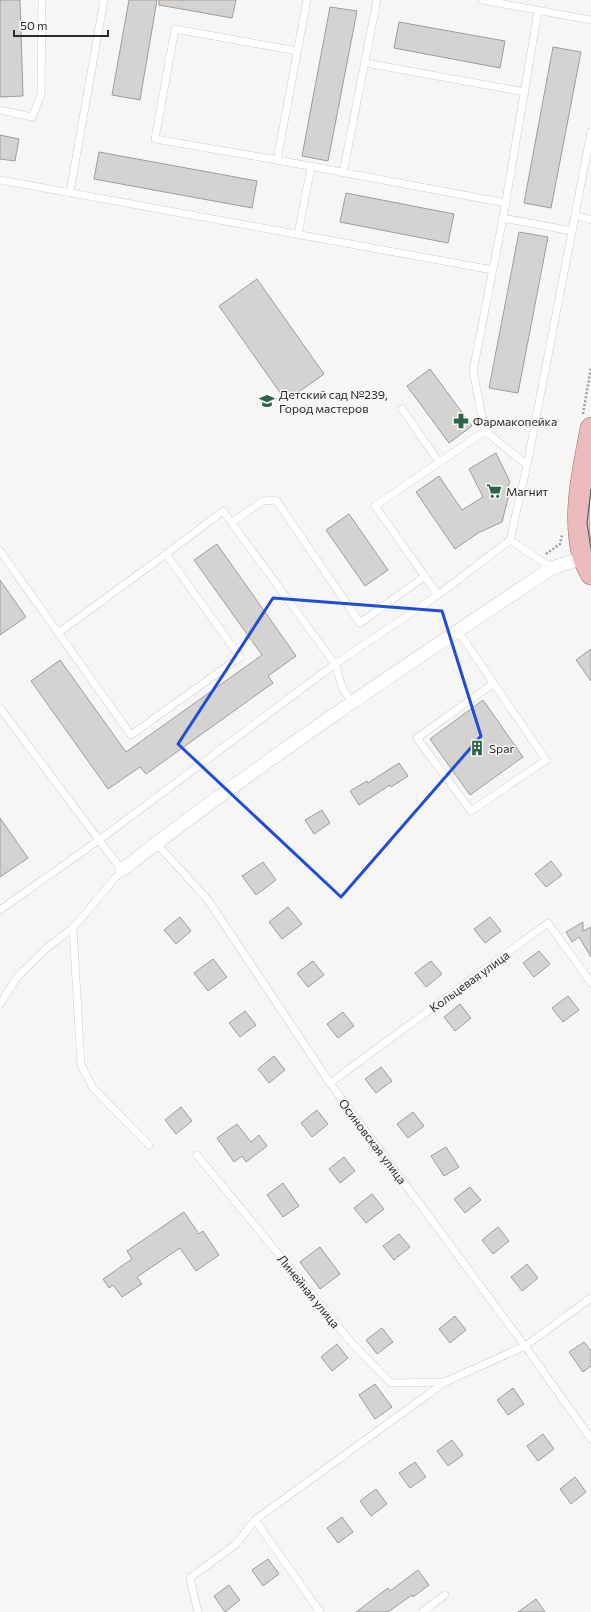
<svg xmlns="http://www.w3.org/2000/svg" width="591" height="1612" font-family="Commissioner,sans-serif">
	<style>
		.building { fill: #d5d3d1; stroke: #9f9c9a }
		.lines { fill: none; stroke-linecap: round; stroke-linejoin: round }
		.lane-casing { stroke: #d0cdcb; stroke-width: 8 }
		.street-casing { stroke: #d0cdcb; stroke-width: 14 }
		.primary-casing { stroke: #9f6a6d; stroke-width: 22 }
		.path { stroke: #9e9d9b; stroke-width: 2.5; stroke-dasharray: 2 2; stroke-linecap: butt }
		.lane { stroke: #fff; stroke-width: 7 }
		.street { stroke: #fff; stroke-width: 13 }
		.primary { stroke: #ebbabd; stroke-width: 21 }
		.tram { stroke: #545251; stroke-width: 1 }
		.marked { fill: none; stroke: #1d4ed8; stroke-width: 3; stroke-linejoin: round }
		.labels { text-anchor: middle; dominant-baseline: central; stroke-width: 3; stroke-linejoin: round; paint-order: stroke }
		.poi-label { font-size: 12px; fill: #2b2a29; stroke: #f8f6f4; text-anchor: start }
		.street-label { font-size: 12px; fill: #2b2a29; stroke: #f8f6f4 }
	</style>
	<rect width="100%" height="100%" fill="#f8f6f4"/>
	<g class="building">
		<polygon points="0,0 20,0 23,96 0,97"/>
		<polygon points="129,0 157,0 140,100 112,95"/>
		<polygon points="159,0 236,0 232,18 159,5"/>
		<polygon points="330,7 357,11 328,161 302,156"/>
		<polygon points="399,22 505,41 500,68 394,48"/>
		<polygon points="553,47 581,52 551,208 524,203"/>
		<polygon points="0,135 19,139 15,161 0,159"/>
		<polygon points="99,152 257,181 252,208 94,179"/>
		<polygon points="346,193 454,214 448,243 340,222"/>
		<polygon points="519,232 548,237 518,393 489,388"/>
		<polygon points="257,279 324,374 286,401 219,306"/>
		<polygon points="430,369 472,426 449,443 407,386"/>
		<polygon points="496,453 510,482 507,488 509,495 502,522 478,533 455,549 416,492 439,476 462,510 483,497 469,469"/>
		<polygon points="349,514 388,570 365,586 326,530"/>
		<polygon points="217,544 296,656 268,676 273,683 146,774 140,767 108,789 31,681 60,660 126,752 262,655 194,560"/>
		<polygon points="0,580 26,617 0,635"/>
		<polygon points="591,649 591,681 576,660"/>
		<polygon points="483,700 523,757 470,795 430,739"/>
		<polygon points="399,763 408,776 391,787 390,785 359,805 350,791 367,781 368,783"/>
		<polygon points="322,810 330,823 314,834 305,820"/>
		<polygon points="0,818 28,858 0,877"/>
		<polygon points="551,861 562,875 546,887 535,874"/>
		<polygon points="263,862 276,880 256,895 242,876"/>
		<polygon points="288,907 302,924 282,939 269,922"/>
		<polygon points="180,917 191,931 176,944 164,930"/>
		<polygon points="490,917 501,931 485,943 474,929"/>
		<polygon points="583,922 583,931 591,927 591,957 579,937 572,942 566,932"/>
		<polygon points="539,951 550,964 534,977 523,963"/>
		<polygon points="213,959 227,977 208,991 194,973"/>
		<polygon points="313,961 324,975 308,987 297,973"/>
		<polygon points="431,961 442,974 426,987 415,973"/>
		<polygon points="568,996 579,1010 563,1022 552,1008"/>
		<polygon points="460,1004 471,1018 455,1031 444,1017"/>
		<polygon points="245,1011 256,1025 240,1037 229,1023"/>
		<polygon points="343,1012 354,1026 338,1038 327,1024"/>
		<polygon points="274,1056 285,1070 269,1083 258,1069"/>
		<polygon points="381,1067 392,1081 376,1093 365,1079"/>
		<polygon points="181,1107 192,1121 176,1134 165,1120"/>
		<polygon points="317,1110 328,1124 312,1137 301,1123"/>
		<polygon points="413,1112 424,1126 408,1138 397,1124"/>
		<polygon points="237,1124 251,1142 259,1135 267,1146 246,1162 242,1156 234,1162 217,1138"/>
		<polygon points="446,1147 459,1167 444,1176 431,1156"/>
		<polygon points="344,1157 355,1171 340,1183 329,1169"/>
		<polygon points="283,1183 299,1206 283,1217 267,1195"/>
		<polygon points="470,1187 481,1200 465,1213 454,1199"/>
		<polygon points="372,1194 384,1209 366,1223 354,1208"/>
		<polygon points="184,1212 199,1234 203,1231 219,1255 196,1271 180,1248 137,1277 142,1284 122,1297 113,1285 109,1288 103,1279 132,1259 127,1251"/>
		<polygon points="498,1227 509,1241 493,1254 482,1240"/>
		<polygon points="399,1234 410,1247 394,1260 383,1246"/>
		<polygon points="320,1247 340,1274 320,1289 300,1262"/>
		<polygon points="527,1264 538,1278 522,1291 511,1277"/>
		<polygon points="455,1316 466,1330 450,1343 439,1329"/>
		<polygon points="382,1328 393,1342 377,1354 366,1340"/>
		<polygon points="584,1342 591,1351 591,1366 583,1372 569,1352"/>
		<polygon points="337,1344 348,1358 332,1371 321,1357"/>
		<polygon points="375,1384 392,1407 375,1419 359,1395"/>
		<polygon points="513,1388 524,1404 508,1415 497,1400"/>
		<polygon points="543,1434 554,1449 538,1461 527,1446"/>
		<polygon points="452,1440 463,1455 448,1466 437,1451"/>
		<polygon points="415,1462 426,1477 410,1488 399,1473"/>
		<polygon points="575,1477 586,1492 571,1504 560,1489"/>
		<polygon points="376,1489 387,1504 371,1516 360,1501"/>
		<polygon points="342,1517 353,1532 338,1543 327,1528"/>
		<polygon points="268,1559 279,1574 263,1586 252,1570"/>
		<polygon points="418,1570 429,1585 413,1597 412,1595 388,1612 356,1612 388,1588 390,1591"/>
		<polygon points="229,1585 240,1600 225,1612 214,1596"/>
		<polygon points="536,1599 545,1612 518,1612"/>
	</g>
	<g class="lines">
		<g class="lane-casing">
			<g id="lane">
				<polyline points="307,0 277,160 506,203"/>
				<polyline points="482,0 591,20"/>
				<polyline points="365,63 525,92"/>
				<polyline points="0,110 32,117 41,95 42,0"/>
				<polyline points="277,160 155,139 175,29 297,51"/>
				<polyline points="343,173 377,0"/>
				<polyline points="0,180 493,270"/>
				<polyline points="70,192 104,0"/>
				<polyline points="575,215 591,132"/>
				<polyline points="503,218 572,231 575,215 591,220"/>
				<polyline points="298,234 311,167"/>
				<polyline points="402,409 439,462"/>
				<polyline points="485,431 473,371 503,218 538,11"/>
				<polyline points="232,522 263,501 276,500 360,623 425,576"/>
				<polyline points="0,551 131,735 240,657 166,554 223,511 335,664 438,595 510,540"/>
				<polyline points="552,568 510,540 527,465 572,231"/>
				<polyline points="438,595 375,506 485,431 527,465"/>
				<polyline points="458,631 546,760 471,811 417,738 494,683"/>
				<polyline points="58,633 166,554"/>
				<polyline points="0,708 99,840 122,870 73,928 48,947 18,976 0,1004"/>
				<polyline points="156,843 208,900 330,1083 525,1346 591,1439"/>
				<polyline points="0,910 99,840 335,664 342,687 351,702"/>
				<polyline points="73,928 81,1065 93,1088 149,1145"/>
				<polyline points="330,1083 548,923 591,983"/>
				<polyline points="197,1155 351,1342 391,1383 444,1382"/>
				<polyline points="255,1520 320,1612"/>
				<polyline points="198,1612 190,1578 236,1544 255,1520 445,1382 525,1346 591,1298"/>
				<polyline points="422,1612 445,1595"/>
			</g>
		</g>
		<g class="street-casing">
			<path id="street" d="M122,870C260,762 406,665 552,568L589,556"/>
		</g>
		<g class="primary-casing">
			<path id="primary" d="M591,428C583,470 572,514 583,557C585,563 588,568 591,574"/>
		</g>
		<g class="path">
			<polyline points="583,414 591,367"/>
			<polyline points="546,554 560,544 562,535"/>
		</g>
		<use href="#lane" class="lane"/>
		<use href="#street" class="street"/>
		<use href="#primary" class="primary"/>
		<polyline class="tram" points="591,489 587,523 591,549"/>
	</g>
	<path class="marked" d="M273,598L442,611L481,736L341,897L178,744Z"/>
	<defs>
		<g id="school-bare" transform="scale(1.2)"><path d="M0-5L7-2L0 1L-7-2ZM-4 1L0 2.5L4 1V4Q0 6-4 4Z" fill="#2d6248" stroke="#f8f6f4" stroke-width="2.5" paint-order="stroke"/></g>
		<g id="pharmacy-bare" transform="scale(1.2)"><path d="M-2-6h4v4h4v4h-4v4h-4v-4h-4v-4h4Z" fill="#2d6248" stroke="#f8f6f4" stroke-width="2.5" paint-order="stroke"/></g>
		<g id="supermarket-bare" transform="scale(1.2)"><path d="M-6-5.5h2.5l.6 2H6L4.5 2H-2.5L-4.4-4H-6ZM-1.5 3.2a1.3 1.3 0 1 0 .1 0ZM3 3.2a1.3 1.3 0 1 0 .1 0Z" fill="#2d6248" stroke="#f8f6f4" stroke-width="2.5" paint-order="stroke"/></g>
		<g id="building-bare" transform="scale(1.2)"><path d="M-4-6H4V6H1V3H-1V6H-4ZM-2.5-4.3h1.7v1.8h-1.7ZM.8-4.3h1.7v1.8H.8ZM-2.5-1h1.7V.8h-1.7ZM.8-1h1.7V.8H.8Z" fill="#2d6248" stroke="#f8f6f4" stroke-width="2.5" paint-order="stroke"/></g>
	</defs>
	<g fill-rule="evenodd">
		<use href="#school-bare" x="267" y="401"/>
		<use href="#pharmacy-bare" x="461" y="421"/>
		<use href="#supermarket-bare" x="494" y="491"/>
		<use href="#building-bare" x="477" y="748"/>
	</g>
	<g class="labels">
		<g class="poi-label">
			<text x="279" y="394">Детский сад №239,<tspan x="279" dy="14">Город мастеров</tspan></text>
			<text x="473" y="421">Фармакопейка</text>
			<text x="506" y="491">Магнит</text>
			<text x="489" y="748">Spar</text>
		</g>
		<g class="street-label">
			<text transform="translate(469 981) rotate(-36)">Кольцевая улица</text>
			<text transform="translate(373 1141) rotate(53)">Осиновская улица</text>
			<text transform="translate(309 1291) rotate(51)">Линейная улица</text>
		</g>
	</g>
	<path d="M14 30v6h94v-6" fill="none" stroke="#2b2a29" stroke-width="2"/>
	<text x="20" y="30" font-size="12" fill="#2b2a29" stroke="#f8f6f4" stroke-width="3" paint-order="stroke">50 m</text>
</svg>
